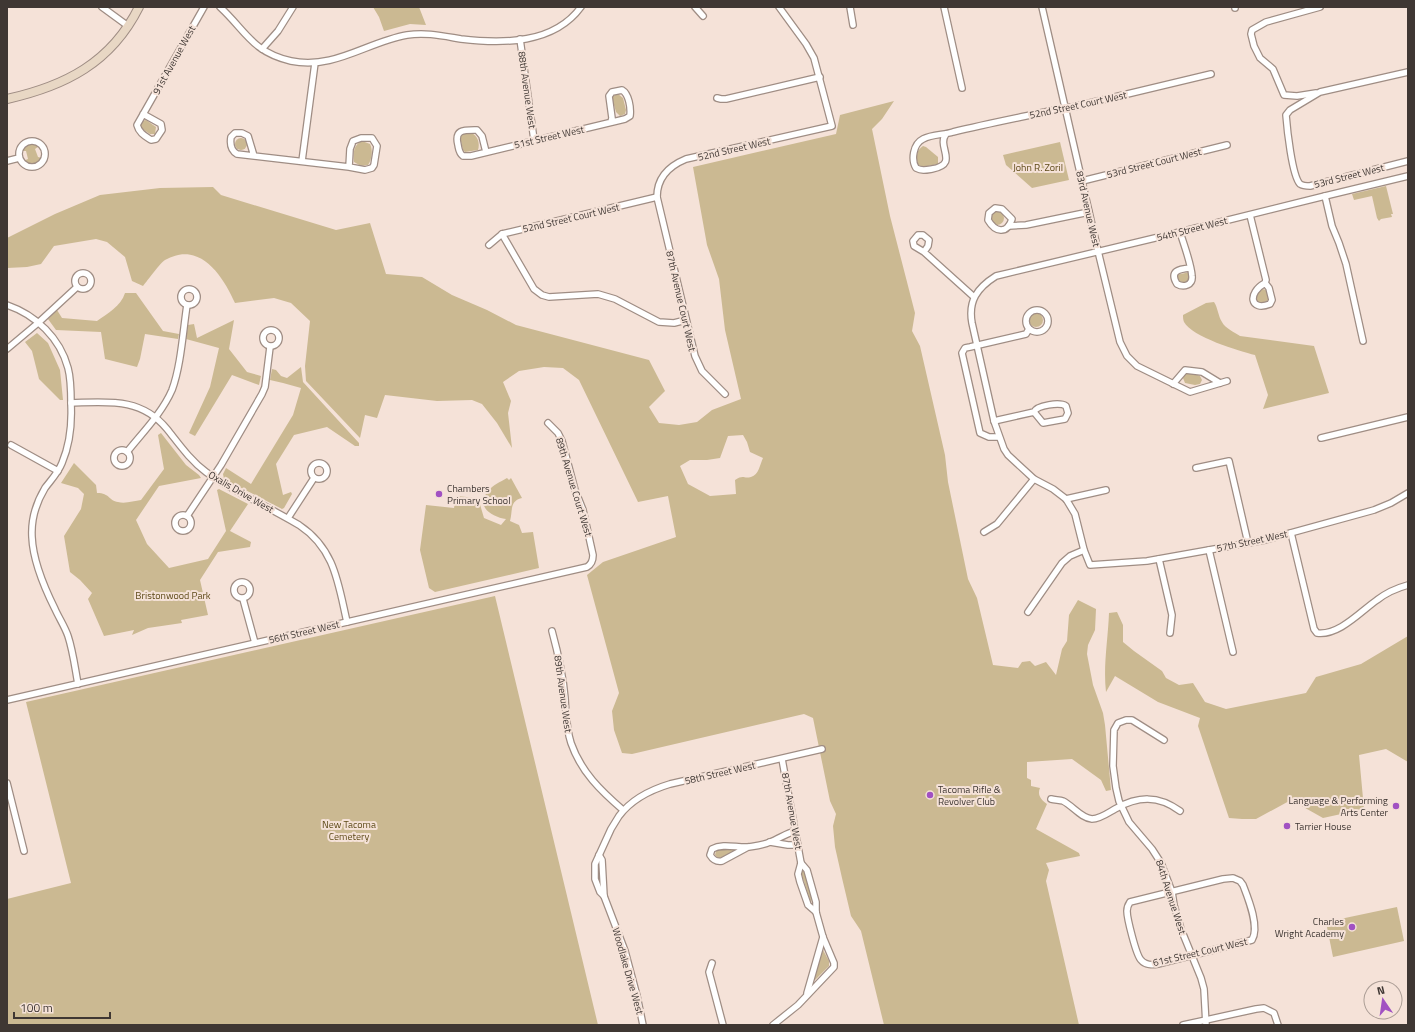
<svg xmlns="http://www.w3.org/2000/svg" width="1415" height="1032" font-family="'Titillium Web',sans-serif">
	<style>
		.green { fill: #cbb992; fill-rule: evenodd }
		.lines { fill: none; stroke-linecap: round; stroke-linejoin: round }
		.street-casing { stroke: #9f8d84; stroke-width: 8 }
		.secondary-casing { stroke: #9f8d84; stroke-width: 10 }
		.street { stroke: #fff; stroke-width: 5.5 }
		.secondary { stroke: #e8d7c4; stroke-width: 8 }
		.poi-dot { fill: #a151c2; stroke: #f5e2d8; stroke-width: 1.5 }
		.labels { text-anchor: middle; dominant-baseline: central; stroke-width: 4; stroke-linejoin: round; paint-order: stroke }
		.street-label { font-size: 10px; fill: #3f3733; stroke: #f5e2d8 }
		.park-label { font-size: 10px; fill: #5d4917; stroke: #f5e2d8 }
		.poi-label { font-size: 10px; fill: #3f3733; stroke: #f5e2d8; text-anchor: start }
	</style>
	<rect width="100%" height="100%" fill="#f5e2d8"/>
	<g class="green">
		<polygon points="373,7 419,7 426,25 410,24 384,31 379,17"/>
		<polygon points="618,94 623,98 626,110 625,114 620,116 616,112 612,98 613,96"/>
		<path d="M894,101L882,119L872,129L890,216L915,313L912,331L920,346L945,455L948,482L968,579L977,598L993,665L1018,668L1022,662L1030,661L1035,666L1046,662L1056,675L1062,649L1067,641L1069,615L1078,600L1096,609L1095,630L1088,645L1087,654L1093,685L1103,713L1105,725L1111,790L1106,791L1101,780L1072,759L1027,762V778L1031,780V786L1040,788C1037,795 1041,800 1047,804L1036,829L1079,853L1080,856L1046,863L1049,870L1046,881L1079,1025H884L861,931L851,916L842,878L835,847L833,826L836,814L830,801L813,718L804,714L632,754L622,753L614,730L612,711L619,693L587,575L603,562L676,537L668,496L638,502L579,380L563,368L544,367L519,371L503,382L511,401L508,413L512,448L497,423L482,404L472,400L437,401L385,395L377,418L365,415L360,438L306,381L305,366L310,321L291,303L274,298L235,303C223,276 200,240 165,260C160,263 148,280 143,286L132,281L125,257L107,242L96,239L54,246L41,264L27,267L7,268V238L55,214L100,195L160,188L213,187L221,195L336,230L370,223L386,274L422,277L452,295L487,310L516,325L649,360L665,391L649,407L659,423L679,425L697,422L712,410L741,399L725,330L719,279L707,245L693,167L836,134L840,115ZM743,435L747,442L750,452L763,458C760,464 759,475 751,477C743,479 744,474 735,480L736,494L710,496L688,484L680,466L690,460H707L720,458L728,436Z"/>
		<polygon points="146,120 156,127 155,134 150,134 141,128 140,124 142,121"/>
		<path d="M471,133C478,135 480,144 478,150L465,152L463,150L460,137L462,134Z"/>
		<circle cx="241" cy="144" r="6"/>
		<path d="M362,141L370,144C373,149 372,160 368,165L361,166L354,162C353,154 353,145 362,141Z"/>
		<polygon points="1060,142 1069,180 1032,188 1006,165 1003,155"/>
		<path d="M32,143L39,146L35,149L38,157L42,158C38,166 30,167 23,161L28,159L26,151H21L25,146Z"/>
		<path d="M923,146L926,147L938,157V164L923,167L918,165C916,158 916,150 923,146Z"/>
		<polygon points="1386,186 1393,214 1391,214 1392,217 1381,219 1379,221 1377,218 1372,196 1354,200 1352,194"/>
		<circle cx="997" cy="218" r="7"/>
		<polygon points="1190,272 1191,278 1188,282 1180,283 1177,282 1176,275"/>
		<circle cx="1262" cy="296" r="7"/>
		<path d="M125,293H136L163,331L179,334L178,339L145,334L140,359L137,367L105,359L101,332L56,330L48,319L57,310L62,318L97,321C107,314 121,306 125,293Z"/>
		<path d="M1214,302C1218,308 1218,316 1222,322C1225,328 1234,332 1240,336L1314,346L1329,393L1263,409L1268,395L1255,355C1239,351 1192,337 1184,322C1183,320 1183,317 1183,315L1206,303Z"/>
		<circle cx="1036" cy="320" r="7"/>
		<polygon points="234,320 229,349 247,372 261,376 259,385 232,375 195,436 189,433 210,387 219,348 186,339 188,325 194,324 197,338"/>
		<polygon points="37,333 48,343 60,370 63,400 60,400 39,379 32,351 25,342"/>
		<polygon points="301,367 303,382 359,443 359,446 355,446 327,427 294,435 276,464 283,495 291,492 292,494 284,508 282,509 224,479 223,474 226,468 251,484 293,415 301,388 283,383 270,380 272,369 276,370 281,376 287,378"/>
		<polygon points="1187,371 1200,376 1202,380 1200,384 1195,385 1185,383 1183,378"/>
		<path d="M161,433L186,465L199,475L201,478L159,486L136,520L147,544L169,568L208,559L226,531L217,490L219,489L248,504L230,531L251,542L250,547L218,552L200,580L208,615L181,620L182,623L148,628L132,635L134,630L104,636L88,599L92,593L80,580L70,572L64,536L81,509L84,494L78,488L61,483L74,463L96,485L97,493C110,493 109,501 118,502C125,504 134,501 141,500L164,469L158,435Z"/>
		<path d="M507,478L509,480L511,478L522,498C509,501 513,511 510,521L519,525L522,533L533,532L539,568L435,592L429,588L420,550L426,505L454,508L456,496L477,498L479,501L484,518L501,525L506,519C492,517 475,507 488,491C493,485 500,482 507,478Z"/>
		<polygon points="495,596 598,1025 7,1025 7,899 71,883 26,702"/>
		<path d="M1117,612L1123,625V642L1134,651L1162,671L1166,678L1179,685L1193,683L1205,702L1226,709L1306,693L1316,677L1361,664L1408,636V762L1386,749L1359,755L1364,809L1323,818L1291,800L1256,819H1242L1229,818L1198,726L1200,718L1158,702L1115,676L1106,692C1103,666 1108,640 1109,613Z"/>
		<path d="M738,848H739C735,854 724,857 718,858L715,855L716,851L718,850Z"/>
		<polygon points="802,870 805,873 812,898 811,903 801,872"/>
		<polygon points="1397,907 1404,941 1333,957 1326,922"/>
		<polygon points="823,950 829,961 829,966 815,980 814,978"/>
	</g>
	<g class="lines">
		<g class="street-casing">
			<g id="street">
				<polyline points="102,7 128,26"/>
				<path d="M220,7C246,31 252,52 291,61C334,70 367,42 407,35C426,32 443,36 461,39C503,44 554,44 581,7"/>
				<polyline points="695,7 703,16"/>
				<polyline points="850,7 853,25"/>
				<polyline points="944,7 962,88"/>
				<polyline points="1042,7 1098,251 1120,342 1127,356 1137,366 1190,392 1227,381"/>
				<polyline points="1235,8 1235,7"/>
				<polyline points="520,39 534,140"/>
				<polyline points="262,49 278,31 293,7"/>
				<path d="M1408,72L1320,92L1290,110L1286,115C1287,128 1292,176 1300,184C1303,186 1307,186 1310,186L1408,161"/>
				<polyline points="1316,93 1297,96 1284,95 1273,69 1260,58 1254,46 1251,34 1252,30 1266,22 1320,7"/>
				<polyline points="717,98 721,99 726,99 820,77"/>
				<path d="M143,114L161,124L162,130L156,139L151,140C145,136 139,133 137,125L204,7"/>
				<path d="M946,134C936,147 960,164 932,169C926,170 922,171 916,168C911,160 913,144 923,139C932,134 944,135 953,132C990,123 1027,116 1064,108L1073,107L1211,74"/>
				<circle cx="32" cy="154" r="13"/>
				<path d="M486,152L482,136L477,130C464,130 454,129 458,145C459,150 459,153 463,156H471L625,119L630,116C631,108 629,94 622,90L612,92L609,96L612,118L611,122"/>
				<path d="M254,156L248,136L242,133H235L231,137C230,143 230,150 237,154L349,167L365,170L372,168L374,165L377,146L372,138H361L353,141L350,149L349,167"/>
				<polyline points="7,161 19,158"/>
				<polyline points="302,161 315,63"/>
				<path d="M1408,176L1325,196L1180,232L996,276C977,288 968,301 972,323L994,421L1004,449L1008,455L1034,479L1053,489L1066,499L1075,514L1084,550L1090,565L1147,561L1265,540L1374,510L1391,503L1408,493"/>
				<polyline points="1082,181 1227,145"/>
				<polyline points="1325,196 1332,226 1339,243 1346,264 1363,341"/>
				<path d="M995,208L1002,209L1012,219C1007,235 995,232 988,220L989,213Z"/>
				<path d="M1250,215L1266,280L1265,283C1247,293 1250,312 1270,304L1272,300L1269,288L1265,283"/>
				<polyline points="1009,226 1026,225 1089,212"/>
				<path d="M1180,232C1184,245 1191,263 1192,276C1193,285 1184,288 1177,284C1169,271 1179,269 1190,268"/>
				<polyline points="502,234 534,289 542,295 549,297 598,294 615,299 659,322 674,323 686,320"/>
				<polyline points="489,245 502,234 657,197"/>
				<polyline points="924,252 928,246 929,240 923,235 918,235 913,241 914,246 924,252 974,297"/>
				<circle cx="83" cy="281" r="8"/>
				<circle cx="189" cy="297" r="8"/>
				<path d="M7,305C36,315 60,338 68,368C71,379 71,392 71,404C72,424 70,444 62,463C58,473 51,480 45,488C36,503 31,520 32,537C33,561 44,587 55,609C59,618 65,627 68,636C73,651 75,668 78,684"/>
				<circle cx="1037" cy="321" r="11"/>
				<circle cx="271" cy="338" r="8"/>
				<polyline points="7,349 38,323 77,287"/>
				<polyline points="1173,384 1185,370 1202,372 1220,383"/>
				<path d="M725,394L702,371L695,356L657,197C657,178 669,166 686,159L832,126L814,58L806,44L779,7"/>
				<path d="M71,403C107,402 141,397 167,429C179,444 190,460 206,472C217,480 230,487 242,494C261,504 280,514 299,525C335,549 338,583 347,622"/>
				<path d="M994,421L1034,412L1043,423L1065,419L1068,413L1066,406C1060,402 1037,405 1034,412"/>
				<polyline points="999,437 989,437 980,433 962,353 965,348 970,347 1026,334 1029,329"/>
				<polyline points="1321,438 1408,417"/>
				<polyline points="11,445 58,471"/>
				<circle cx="122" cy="458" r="8"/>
				<path d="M127,452C143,432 162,413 172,390C181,366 183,331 187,305"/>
				<circle cx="319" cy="471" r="8"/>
				<polyline points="1196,468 1229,461 1248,543"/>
				<polyline points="1066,499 1106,490"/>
				<circle cx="183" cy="523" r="8"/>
				<polyline points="187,516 221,465 262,394 265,387 270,347"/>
				<polyline points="288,518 314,478"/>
				<polyline points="984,532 997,524 1034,479"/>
				<path d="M1291,533L1314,629L1317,633C1339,636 1361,611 1377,600C1386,593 1397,588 1408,585"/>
				<polyline points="1209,550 1233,652"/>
				<polyline points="1159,559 1172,615 1170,633"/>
				<circle cx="242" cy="590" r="8"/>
				<polyline points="243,599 255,643"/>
				<polyline points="1028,612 1062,563 1070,556 1084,550"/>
				<path d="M552,631C558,653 563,675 565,698C566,713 566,728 571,743C581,772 601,791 623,810"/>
				<path d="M7,700L587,567C592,564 593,560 593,555L583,510L575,490L562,441L558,433L548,423"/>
				<polyline points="1164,740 1132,720 1126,720 1118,723 1114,730 1113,766 1116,788 1119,801 1129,822 1152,849 1161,863 1172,892 1174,905 1181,929 1201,978 1204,989 1206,1025"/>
				<polyline points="782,759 801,863 798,874 800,882 808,905 816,912"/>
				<polyline points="7,783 24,851"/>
				<path d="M1051,799C1055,800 1060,800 1063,801C1073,806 1081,818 1092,819C1100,819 1108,813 1115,809C1138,796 1158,795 1180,811"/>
				<polyline points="770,842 788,845 798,845"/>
				<path d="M748,847L722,861C716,862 713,860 710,855L712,849C723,843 737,848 749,847C755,846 764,845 770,842C779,839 786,833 796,831"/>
				<polyline points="599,855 602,860 604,896 625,951 637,996 643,1025"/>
				<path d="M1233,878L1240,881L1243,885C1248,898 1260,927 1252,940L1158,964C1153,965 1145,965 1141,960C1136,955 1127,918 1127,911C1127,907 1128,905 1130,902L1223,879Z"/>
				<path d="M604,896L600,892L595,879V864L611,829L619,816C631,800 650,790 670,784L822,749"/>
				<polyline points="712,963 709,972 723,1025"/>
				<polyline points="807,993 823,937"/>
				<polyline points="773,1025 798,1005 834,967 834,963 823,937 816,912 816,902 807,870 801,863"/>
				<polyline points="1183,1025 1256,1009 1264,1008 1274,1013 1278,1025"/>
			</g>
		</g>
		<g class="secondary-casing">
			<path id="secondary" d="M7,99C65,86 111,63 139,7"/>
		</g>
		<use href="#street" class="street"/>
		<use href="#secondary" class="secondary"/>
	</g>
	<g class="poi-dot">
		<circle cx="439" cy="494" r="4"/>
		<circle cx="930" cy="795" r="4"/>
		<circle cx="1396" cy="806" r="4"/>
		<circle cx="1287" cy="826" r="4"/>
		<circle cx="1352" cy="927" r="4"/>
	</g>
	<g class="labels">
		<g class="street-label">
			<text transform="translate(174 60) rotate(-61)">91st Avenue West</text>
			<text transform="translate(527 90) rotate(82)">88th Avenue West</text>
			<text transform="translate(1078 105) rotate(-12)">52nd Street Court West</text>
			<text transform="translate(549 137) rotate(-13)">51st Street West</text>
			<text transform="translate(734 149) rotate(-13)">52nd Street West</text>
			<text transform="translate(1154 163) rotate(-14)">53rd Street Court West</text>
			<text transform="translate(1349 176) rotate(-14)">53rd Street West</text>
			<text transform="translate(1088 209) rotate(77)">83rd Avenue West</text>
			<text transform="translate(571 218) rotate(-13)">52nd Street Court West</text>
			<text transform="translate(1192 229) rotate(-14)">54th Street West</text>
			<text transform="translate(681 301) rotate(77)">87th Avenue Court West</text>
			<text transform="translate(574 487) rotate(73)">89th Avenue Court West</text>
			<text transform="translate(241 492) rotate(30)">Oxalis Drive West</text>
			<text transform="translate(1252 541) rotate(-12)">57th Street West</text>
			<text transform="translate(304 632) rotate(-13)">56th Street West</text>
			<text transform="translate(563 694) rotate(82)">89th Avenue West</text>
			<text transform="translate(720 773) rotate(-13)">58th Street West</text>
			<text transform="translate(792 811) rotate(80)">87th Avenue West</text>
			<text transform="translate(1171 897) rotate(72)">84th Avenue West</text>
			<text transform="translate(1200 952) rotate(-13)">61st Street Court West</text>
			<text transform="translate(628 971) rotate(74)">Woodlake Drive West</text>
		</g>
		<g class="park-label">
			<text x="1038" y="167">John R. Zoril</text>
			<text x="173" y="595">Bristonwood Park</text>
			<text x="349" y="824">New Tacoma<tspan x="349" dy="12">Cemetery</tspan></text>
		</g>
		<g class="poi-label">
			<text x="447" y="488">Chambers<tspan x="447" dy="12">Primary School</tspan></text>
			<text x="938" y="789">Tacoma Rifle &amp;<tspan x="938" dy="12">Revolver Club</tspan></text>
			<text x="1388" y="800" text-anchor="end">Language &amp; Performing<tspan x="1388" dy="12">Arts Center</tspan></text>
			<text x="1295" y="826">Tarrier House</text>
			<text x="1344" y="921" text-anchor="end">Charles<tspan x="1344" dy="12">Wright Academy</tspan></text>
		</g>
	</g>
	<rect width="1415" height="1032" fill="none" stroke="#3f3733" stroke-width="16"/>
	<g transform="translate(1383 1000) rotate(347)"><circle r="19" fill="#f5e2d8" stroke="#ac9e96"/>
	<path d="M0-3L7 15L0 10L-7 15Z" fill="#a151c2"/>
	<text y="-6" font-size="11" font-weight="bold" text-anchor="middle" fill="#3f3733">N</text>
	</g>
	<path d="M14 1012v6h96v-6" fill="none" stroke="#3f3733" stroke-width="2"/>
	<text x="20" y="1012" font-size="12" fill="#3f3733" stroke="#f5e2d8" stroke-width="3" paint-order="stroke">100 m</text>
</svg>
